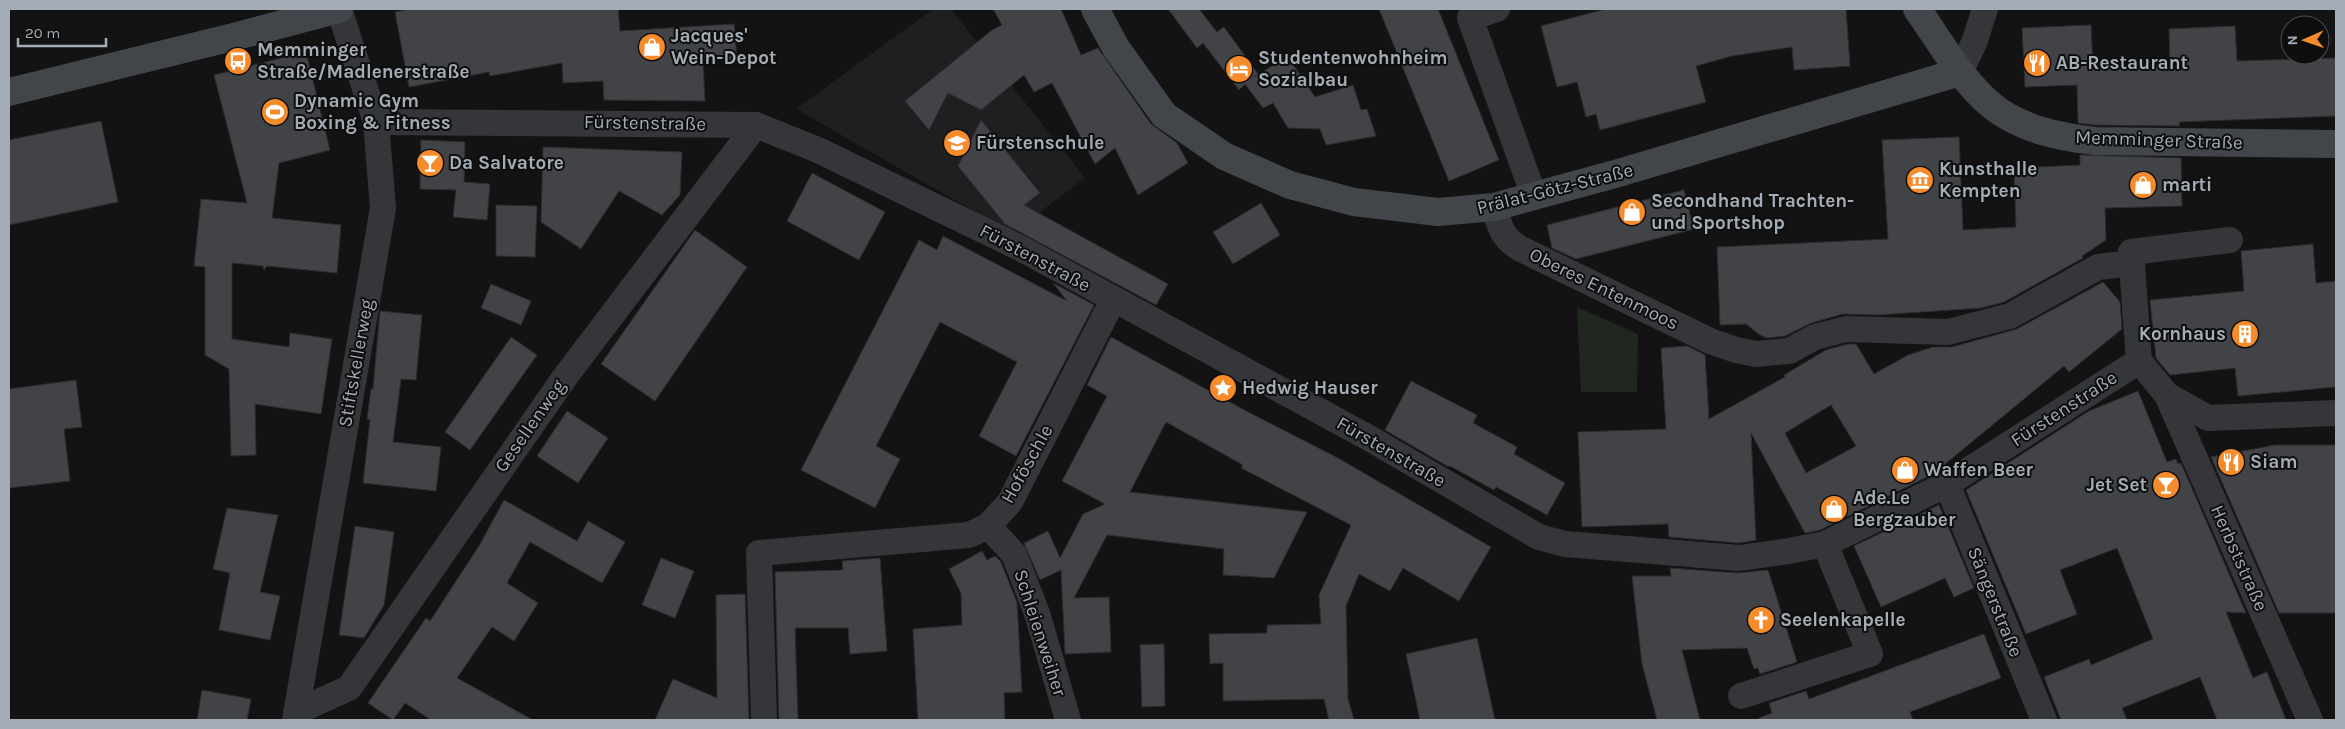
<svg xmlns="http://www.w3.org/2000/svg" width="2345" height="729" font-family="Karla,sans-serif">
	<style>
		.built { fill: #1f1f21 }
		.green { fill: #1f271f }
		.building { fill: #424347; stroke: #2d2d30; fill-rule: evenodd }
		.lines { fill: none; stroke-linecap: round; stroke-linejoin: round }
		.street { stroke: #343639; stroke-width: 26 }
		.secondary { stroke: #424549; stroke-width: 28 }
		.labels { text-anchor: middle; dominant-baseline: central; stroke-width: 4; stroke-linejoin: round; paint-order: stroke }
		.poi-label { font-size: 19px; font-weight: bold; fill: #a4acb5; stroke: #0e0e0f; text-anchor: start }
		.street-label { font-size: 19px; fill: #a4acb5; stroke: #0e0e0f }
	</style>
	<rect width="100%" height="100%" fill="#131314"/>
	<polygon class="built" points="933,9 951,9 1085,178 1012,233 796,109"/>
	<polygon class="green" points="1577,307 1638,334 1637,392 1581,392"/>
	<g class="building">
		<polygon points="410,9 618,9 620,31 734,24 737,60 703,61 705,101 604,100 603,81 563,83 562,63 490,76 489,72 409,87 395,12"/>
		<polygon points="993,9 1061,9 1081,55 1098,48 1151,124 1177,143 1188,163 1138,195 1115,148 1095,164 1052,83 1034,92 1024,75 981,110 948,93 929,130 905,101 992,30 1002,25"/>
		<polygon points="1168,9 1199,9 1217,32 1224,27 1258,74 1253,77 1288,57 1315,97 1353,85 1361,110 1367,109 1376,136 1326,145 1320,129 1288,128 1273,103 1263,108 1245,84 1239,90 1203,43 1197,48"/>
		<polygon points="1379,9 1438,9 1499,160 1449,181"/>
		<polygon points="1606,9 1846,9 1850,66 1794,70 1792,47 1732,56 1696,66 1706,102 1600,130 1596,114 1586,117 1577,82 1557,87 1541,26"/>
		<polygon points="2091,25 2093,68 2170,64 2169,29 2235,26 2237,61 2336,58 2336,116 2179,122 2180,126 2096,125 2078,123 2077,85 2025,87 2022,28"/>
		<polygon points="306,52 330,150 279,163 272,218 341,225 337,273 267,266 264,270 263,266 232,263 232,339 289,347 290,333 332,339 321,414 255,404 256,455 231,456 229,369 205,355 205,267 194,266 201,199 247,203 214,75"/>
		<polygon points="981,120 1040,193 1024,205 1168,284 1156,305 1005,224 958,166"/>
		<polygon points="101,121 118,202 9,225 9,140"/>
		<polygon points="1959,137 1963,230 2016,227 2014,168 2080,165 2080,155 2181,158 2182,206 2105,208 2106,240 2082,256 2083,258 2004,302 1981,308 1877,315 1843,314 1811,323 1785,336 1767,338 1760,335 1746,324 1720,325 1717,247 1888,239 1882,140"/>
		<polygon points="421,140 465,142 464,182 490,184 487,220 453,217 456,190 420,189"/>
		<polygon points="543,147 682,152 680,195 662,215 619,191 581,249 541,222"/>
		<polygon points="812,173 885,212 859,260 787,221"/>
		<polygon points="1684,190 1694,229 1576,259 1552,248 1547,225"/>
		<polygon points="1261,203 1280,235 1233,264 1213,232"/>
		<polygon points="496,205 537,206 535,257 496,256"/>
		<polygon points="695,230 747,267 655,401 601,364"/>
		<polygon points="943,236 1067,301 1053,283 1094,305 1016,456 979,436 1017,362 940,322 876,446 900,459 875,508 801,470 919,240 937,250"/>
		<polygon points="2313,244 2316,283 2336,281 2336,387 2238,396 2235,368 2170,375 2156,358 2150,300 2244,291 2241,251"/>
		<path d="M2103,282L2120,302L2122,329L2069,372L2064,366L1933,474L1820,530L1805,533L1751,433L1756,540L1739,543L1669,537L1668,524L1582,527L1578,432L1666,429L1661,348L1687,346L1705,355L1709,419L1785,377L1784,375L1826,350L1848,344H1856L1874,374L1908,355L1933,347H1952L2017,329ZM1831,405L1856,446L1806,473L1785,433Z"/>
		<polygon points="491,284 531,301 521,325 481,308"/>
		<polygon points="380,311 422,315 416,380 401,379 393,442 441,447 436,491 363,483 370,420 367,419 371,389 373,389"/>
		<polygon points="511,337 537,355 470,450 445,432"/>
		<polygon points="1111,337 1248,412 1338,458 1491,547 1459,601 1403,568 1390,591 1359,574 1346,606 1348,699 1354,720 1329,720 1324,699 1223,701 1223,663 1210,664 1209,634 1267,633 1267,625 1321,624 1319,595 1351,525 1241,468 1243,465 1166,422 1130,492 1307,512 1274,578 1223,575 1224,549 1107,535 1074,598 1109,597 1111,652 1065,654 1061,570 1040,580 1024,543 1048,531 1060,558 1083,514 1105,504 1062,481 1107,396 1087,385"/>
		<polygon points="76,380 82,427 64,429 70,481 9,488 9,389"/>
		<polygon points="1411,381 1477,415 1473,423 1517,447 1514,454 1565,483 1547,515 1496,487 1494,490 1450,466 1449,467 1385,430"/>
		<polygon points="2138,391 2167,462 2176,459 2178,464 2181,463 2246,613 2226,612 2253,678 2267,672 2286,720 2217,720 2200,677 2122,708 2127,720 2061,720 2044,677 2089,659 2091,665 2153,639 2117,548 2060,570 2077,614 2026,634 1966,490 2089,411"/>
		<polygon points="567,411 608,438 578,483 537,456"/>
		<polygon points="2275,445 2336,445 2336,613 2279,613 2211,457"/>
		<polygon points="504,500 577,541 588,521 625,542 602,583 530,542 507,583 538,603 514,641 492,627 457,678 533,720 431,720 405,703 393,720 368,703 426,618 430,621 479,546"/>
		<polygon points="1939,505 1974,588 1954,597 1945,578 1881,607 1854,546"/>
		<polygon points="227,508 278,515 260,592 280,596 270,640 219,630 230,573 213,569"/>
		<polygon points="355,526 394,532 384,605 364,638 339,635"/>
		<polygon points="982,551 987,560 995,556 1001,562 1017,603 1022,692 1004,693 1005,720 918,720 913,629 962,625 961,593 949,569"/>
		<polygon points="661,558 694,571 675,618 642,605"/>
		<polygon points="880,558 887,651 850,654 848,628 795,628 798,720 779,720 775,572 843,570 842,561"/>
		<polygon points="1670,568 1738,573 1768,570 1797,662 1760,674 1758,668 1754,669 1747,648 1682,650 1700,720 1657,720 1642,664 1632,576 1671,576"/>
		<polygon points="745,594 749,720 655,720 673,679 717,698 716,595"/>
		<polygon points="1984,634 2001,678 1910,712 1913,720 1759,720 1759,718 1772,713 1769,703 1806,691 1809,699"/>
		<polygon points="1477,638 1495,720 1420,720 1406,654"/>
		<polygon points="1164,644 1165,706 1142,707 1140,645"/>
		<polygon points="202,690 251,699 247,720 197,720"/>
	</g>
	<g class="lines">
		<g class="street">
			<polyline points="1497,9 1470,18 1534,196"/>
			<polyline points="1960,72 1974,43 1985,9"/>
			<polyline points="376,122 756,125 818,150 1022,249 1369,438 1539,537 1565,544 1739,558 1789,551 1825,544 1947,484 2139,361"/>
			<path d="M1494,207C1500,227 1501,236 1519,248L1710,341L1736,350L1756,354L1789,351L1815,337L1846,329L1948,332L2010,316L2098,267L2133,263"/>
			<polyline points="2139,361 2167,395 2208,418 2336,413"/>
			<polyline points="2139,361 2131,252 2230,240"/>
			<polyline points="2167,395 2310,720"/>
			<polyline points="1947,484 2044,720"/>
			<polyline points="988,526 1014,554 1038,616 1068,720"/>
			<polyline points="1741,696 1870,654 1825,544"/>
			<polyline points="296,712 349,688 565,377 756,125"/>
			<polyline points="295,720 383,208 376,122 339,9"/>
			<polyline points="764,720 759,553 969,535 988,526 1010,502 1113,300"/>
		</g>
		<g class="secondary">
			<polyline points="1095,9 1116,48 1164,115 1224,156 1290,185 1354,202 1438,212 1494,207 1615,174 1960,72"/>
			<path d="M1917,9C1940,41 1961,80 1991,105C2020,129 2059,137 2095,141L2336,144"/>
			<polyline points="9,92 233,37 339,9"/>
		</g>
	</g>
	<defs>
		<g id="shop-disc" transform="scale(1.4375)"><circle r="9.5" fill="#f58b2a" stroke="#0e0e0f"/><path d="M-5-2.5h2.3a2.7 3.5 0 0 1 5.4 0H5L5.5 6h-11ZM-1.5-2.5h3a1.5 2.3 0 0 0-3 0Z" fill="#fff"/></g>
		<g id="bus-disc" transform="scale(1.4375)"><circle r="9.5" fill="#f58b2a" stroke="#0e0e0f"/><path d="M-5-6H5V4H4V6H2V4H-2V6H-4V4H-5ZM-3.5-4V0h7V-4ZM-3.5 1.2v1.5H-2V1.2ZM2 1.2v1.5H3.5V1.2Z" fill="#fff"/></g>
		<g id="restaurant-disc" transform="scale(1.4375)"><circle r="9.5" fill="#f58b2a" stroke="#0e0e0f"/><path d="M-5-6h1v4h1v-4h1v4h1v-4h1v5L-1.5 .5V6h-2V.5L-5-1ZM5-6V6H3V1.5H1.5Q1.5-4 5-6Z" fill="#fff"/></g>
		<g id="hotel-disc" transform="scale(1.4375)"><circle r="9.5" fill="#f58b2a" stroke="#0e0e0f"/><path d="M-6-4.5h1.5V1H6V5H4.5V3h-9V5H-6ZM-4 0a1.8 1.8 0 1 1 3.6 0ZM.5 0V-2.5h3Q6-2.5 6 0Z" fill="#fff"/></g>
		<g id="stadium-disc" transform="scale(1.4375)"><circle r="9.5" fill="#f58b2a" stroke="#0e0e0f"/><path d="M0-5a6.5 5 0 1 0 0 10a6.5 5 0 1 0 0-10ZM-3.5-1.8h7v3.6h-7Z" fill="#fff"/></g>
		<g id="school-disc" transform="scale(1.4375)"><circle r="9.5" fill="#f58b2a" stroke="#0e0e0f"/><path d="M0-5L7-2L0 1L-7-2ZM-4 1L0 2.5L4 1V4Q0 6-4 4Z" fill="#fff"/></g>
		<g id="bar-disc" transform="scale(1.4375)"><circle r="9.5" fill="#f58b2a" stroke="#0e0e0f"/><path d="M-6-5H6L.8 .8V4.5H3.5V6h-7V4.5H-.8V.8Z" fill="#fff"/></g>
		<g id="museum-disc" transform="scale(1.4375)"><circle r="9.5" fill="#f58b2a" stroke="#0e0e0f"/><path d="M0-6L6-3V-2H-6V-3ZM-5-1h2V3h-2ZM-1-1h2V3h-2ZM3-1h2V3H3ZM-6 4H6V6H-6Z" fill="#fff"/></g>
		<g id="building-disc" transform="scale(1.4375)"><circle r="9.5" fill="#f58b2a" stroke="#0e0e0f"/><path d="M-4-6H4V6H1V3H-1V6H-4ZM-2.5-4.3h1.7v1.8h-1.7ZM.8-4.3h1.7v1.8H.8ZM-2.5-1h1.7V.8h-1.7ZM.8-1h1.7V.8H.8Z" fill="#fff"/></g>
		<g id="sight-disc" transform="scale(1.4375)"><circle r="9.5" fill="#f58b2a" stroke="#0e0e0f"/><path d="M0-6L1.8-2.2L6-1.7L2.9 1.2L3.7 5.4L0 3.3L-3.7 5.4L-2.9 1.2L-6-1.7L-1.8-2.2Z" fill="#fff"/></g>
		<g id="church-disc" transform="scale(1.4375)"><circle r="9.5" fill="#f58b2a" stroke="#0e0e0f"/><path d="M-1.2-6h2.4v3.5h3.3v2.4h-3.3V6h-2.4V-.1h-3.3v-2.4h3.3Z" fill="#fff"/></g>
	</defs>
	<g fill-rule="evenodd">
		<use href="#shop-disc" x="652" y="47"/>
		<use href="#bus-disc" x="238" y="61"/>
		<use href="#restaurant-disc" x="2037" y="63"/>
		<use href="#hotel-disc" x="1239" y="69"/>
		<use href="#stadium-disc" x="275" y="112"/>
		<use href="#school-disc" x="957" y="143"/>
		<use href="#bar-disc" x="430" y="163"/>
		<use href="#museum-disc" x="1920" y="180"/>
		<use href="#shop-disc" x="2143" y="185"/>
		<use href="#shop-disc" x="1632" y="212"/>
		<use href="#building-disc" x="2245" y="334"/>
		<use href="#sight-disc" x="1223" y="388"/>
		<use href="#restaurant-disc" x="2231" y="462"/>
		<use href="#shop-disc" x="1905" y="470"/>
		<use href="#bar-disc" x="2166" y="485"/>
		<use href="#shop-disc" x="1834" y="509"/>
		<use href="#church-disc" x="1761" y="620"/>
	</g>
	<g class="labels">
		<g class="poi-label">
			<text x="671" y="36">Jacques'<tspan x="671" dy="22">Wein-Depot</tspan></text>
			<text x="257" y="50">Memminger<tspan x="257" dy="22">Straße/Madlenerstraße</tspan></text>
			<text x="1258" y="58">Studentenwohnheim<tspan x="1258" dy="22">Sozialbau</tspan></text>
			<text x="2056" y="63">AB-Restaurant</text>
			<text x="294" y="101">Dynamic Gym<tspan x="294" dy="22">Boxing &amp; Fitness</tspan></text>
			<text x="976" y="143">Fürstenschule</text>
			<text x="449" y="163">Da Salvatore</text>
			<text x="1939" y="169">Kunsthalle<tspan x="1939" dy="22">Kempten</tspan></text>
			<text x="2162" y="185">marti</text>
			<text x="1651" y="201">Secondhand Trachten-<tspan x="1651" dy="22">und Sportshop</tspan></text>
			<text x="2226" y="334" text-anchor="end">Kornhaus</text>
			<text x="1242" y="388">Hedwig Hauser</text>
			<text x="2250" y="462">Siam</text>
			<text x="1924" y="470">Waffen Beer</text>
			<text x="2147" y="485" text-anchor="end">Jet Set</text>
			<text x="1853" y="498">Ade.Le<tspan x="1853" dy="22">Bergzauber</tspan></text>
			<text x="1780" y="620">Seelenkapelle</text>
		</g>
		<g class="street-label">
			<text transform="translate(645 123) rotate(1)">Fürstenstraße</text>
			<text transform="translate(2159 140) rotate(2)">Memminger Straße</text>
			<text transform="translate(1555 189) rotate(-14)">Prälat-Götz-Straße</text>
			<text transform="translate(1035 258) rotate(28)">Fürstenstraße</text>
			<text transform="translate(1604 289) rotate(26)">Oberes Entenmoos</text>
			<text transform="translate(356 363) rotate(-80)">Stiftskellerweg</text>
			<text transform="translate(2064 409) rotate(-33)">Fürstenstraße</text>
			<text transform="translate(530 426) rotate(-55)">Gesellenweg</text>
			<text transform="translate(1391 452) rotate(30)">Fürstenstraße</text>
			<text transform="translate(1027 464) rotate(-61)">Hoföschle</text>
			<text transform="translate(2239 558) rotate(66)">Herbststraße</text>
			<text transform="translate(1995 602) rotate(68)">Sängerstraße</text>
			<text transform="translate(1040 633) rotate(72)">Schleienweiher</text>
		</g>
	</g>
	<rect width="2345" height="729" fill="none" stroke="#a4acb5" stroke-width="20"/>
	<g transform="translate(2305 40) rotate(268)"><circle r="24" fill="#0e0e0f" stroke="#4a4d51"/>
	<path d="M0-4L9 19L0 12L-9 19Z" fill="#f58b2a"/>
	<text y="-8" font-size="14" font-weight="bold" text-anchor="middle" fill="#a4acb5">N</text>
	</g>
	<path d="M18 38v8h88v-8" fill="none" stroke="#a4acb5" stroke-width="2.5"/>
	<text x="25" y="38" font-size="15" fill="#a4acb5" stroke="#0e0e0f" stroke-width="4" paint-order="stroke">20 m</text>
</svg>
